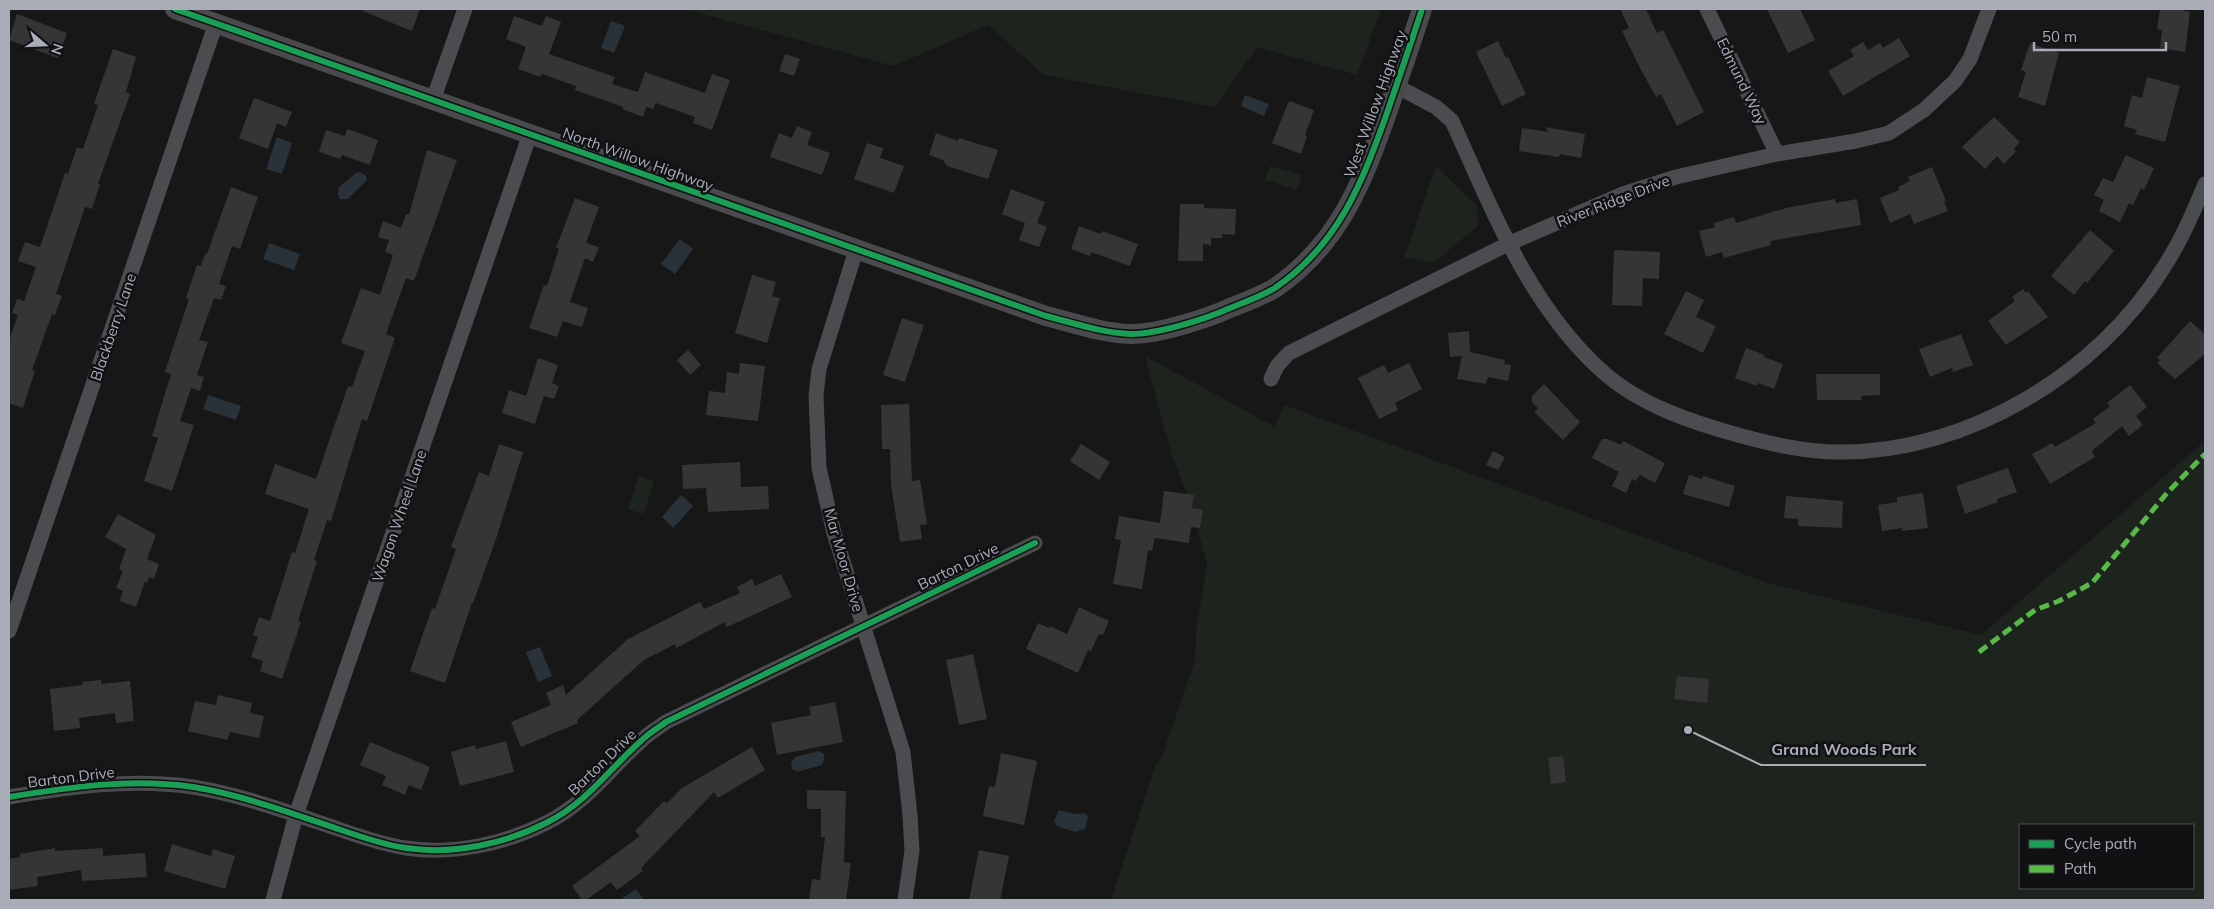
<svg xmlns="http://www.w3.org/2000/svg" width="2214" height="909" font-family="Mulish,sans-serif">
	<style>
		.green { fill: #1d241e; fill-rule: evenodd }
		.water { fill: #2a3239 }
		.building { fill: #353536 }
		.lines { fill: none; stroke-linecap: round; stroke-linejoin: round }
		.street { stroke: #4b4c50; stroke-width: 15 }
		.secondary { stroke: #4a4a4e; stroke-width: 20 }
		.quiet { stroke: #58b947; stroke-width: 5; stroke-dasharray: 10 5; stroke-linecap: butt }
		.cycleway-casing { stroke: #111113; stroke-width: 9 }
		.cycleway { stroke: #1a9f57; stroke-width: 6 }
		.labels { text-anchor: middle; dominant-baseline: central; stroke-width: 5; stroke-linejoin: round; paint-order: stroke }
		.street-label { font-size: 15px; fill: #a8adb8; stroke: #111113 }
		.leader { fill: none; stroke: #a8adb8; stroke-width: 2 }
		.callout-dot { fill: #a8adb8; stroke: #111113; stroke-width: 2 }
		.callout-label { font-size: 16px; text-anchor: middle; font-weight: bold; fill: #a8adb8; stroke: #111113; stroke-width: 5; stroke-linejoin: round; paint-order: stroke }
	</style>
	<rect width="100%" height="100%" fill="#171717"/>
	<g class="green">
		<polygon points="685,9 1381,9 1357,75 1257,47 1215,107 1044,75 988,25 893,66"/>
		<polygon points="1270,166 1301,175 1297,190 1265,180"/>
		<polygon points="1436,166 1477,206 1478,226 1433,263 1404,258"/>
		<path d="M1145,356L1275,427L1284,405L1768,583L1981,635L2205,441V900H1111L1156,764L1161,759L1195,661L1196,630L1207,565L1190,500L1172,456ZM2020,825H2193V888H2020Z"/>
		<polygon points="639,476 654,481 644,514 628,509"/>
	</g>
	<g class="water">
		<polygon points="611,21 625,26 614,53 601,48"/>
		<polygon points="1245,95 1269,104 1264,116 1241,106"/>
		<polygon points="277,137 292,143 282,174 266,169"/>
		<polygon points="360,172 366,176 367,180 348,199 340,199 338,195 339,187 356,173"/>
		<polygon points="680,239 693,249 675,274 661,264"/>
		<polygon points="269,243 300,254 294,270 263,259"/>
		<polygon points="208,395 241,406 236,420 203,409"/>
		<polygon points="681,495 693,506 673,528 662,517"/>
		<polygon points="540,647 552,676 538,682 526,652"/>
		<polygon points="819,751 824,754 824,760 822,765 797,772 792,769 791,763 795,757"/>
		<polygon points="1059,810 1075,814 1085,813 1088,817 1085,829 1075,832 1057,826 1054,821"/>
		<polygon points="636,889 644,900 620,900"/>
	</g>
	<g class="building">
		<polygon points="358,9 420,9 412,31"/>
		<polygon points="1620,9 1646,9 1657,33 1663,30 1704,112 1677,126 1661,94 1656,97 1640,68 1622,31 1629,28"/>
		<polygon points="1767,9 1800,9 1815,40 1788,53"/>
		<polygon points="2160,9 2184,9 2184,11 2190,12 2185,52 2160,48 2162,30 2157,29"/>
		<polygon points="17,14 67,33 58,58 9,40"/>
		<polygon points="514,16 542,26 546,16 561,22 549,54 615,77 612,84 638,92 645,72 705,93 712,74 730,80 712,130 693,123 695,117 656,103 653,109 646,107 643,117 622,109 623,107 575,90 576,86 542,74 540,77 518,69 526,47 506,39"/>
		<polygon points="1899,38 1910,56 1843,96 1828,71 1854,56 1850,50 1863,42 1868,50 1880,43 1883,48"/>
		<polygon points="1498,41 1506,58 1508,57 1526,94 1502,106 1476,52"/>
		<polygon points="2030,43 2059,53 2045,106 2018,97 2026,72 2021,70"/>
		<polygon points="113,49 136,57 126,92 130,94 98,184 100,184 92,209 85,207 56,294 62,296 55,315 52,314 32,370 35,371 23,408 9,403 9,341 18,315 12,313 17,299 24,301 36,267 18,261 25,242 40,247 65,173 68,174 77,147 83,149 98,105 94,104"/>
		<polygon points="785,54 800,59 794,76 779,71"/>
		<polygon points="2147,77 2180,86 2165,142 2135,134 2137,130 2124,126 2132,95 2142,98"/>
		<polygon points="254,98 292,112 286,127 277,123 268,149 239,138"/>
		<polygon points="1289,101 1314,110 1305,135 1307,136 1301,154 1272,143"/>
		<polygon points="1994,117 2020,142 2014,149 2016,151 2004,164 1997,156 1985,169 1962,147"/>
		<polygon points="797,126 812,132 807,145 830,153 822,175 770,157 779,133 792,138"/>
		<polygon points="1545,127 1585,134 1581,158 1560,154 1559,157 1519,151 1522,128 1549,132"/>
		<polygon points="347,129 378,140 370,165 342,155 340,159 319,152 326,130 345,136"/>
		<polygon points="936,133 958,141 959,138 998,150 988,179 947,166 943,160 929,155"/>
		<polygon points="867,143 883,148 880,158 904,166 894,193 854,179"/>
		<polygon points="427,150 457,160 414,281 406,278 386,334 395,338 367,421 362,419 331,521 327,520 314,560 317,561 298,621 301,622 282,679 260,671 263,661 251,657 258,637 253,635 259,617 270,621 292,552 295,553 309,509 265,494 275,464 316,479 348,386 352,387 365,351 341,343 361,288 380,295 393,255 385,252 389,240 378,237 383,221 401,228 406,214 409,215"/>
		<polygon points="2126,155 2154,168 2144,190 2141,188 2133,205 2129,203 2120,222 2099,211 2104,200 2094,195 2103,178 2113,182"/>
		<polygon points="1932,167 1946,201 1944,201 1948,211 1914,224 1910,214 1890,223 1880,198 1899,190 1898,187 1910,181 1908,177"/>
		<polygon points="231,187 258,197 240,249 232,246 219,284 226,286 221,300 214,298 199,340 208,342 197,375 204,377 200,391 191,388 180,421 194,425 172,491 144,481 158,438 152,436 171,374 165,372 189,299 186,298 197,265 201,266 205,254 207,254"/>
		<polygon points="1011,189 1045,202 1037,223 1047,227 1039,247 1019,240 1025,223 1002,214"/>
		<polygon points="575,198 599,207 586,243 599,247 593,262 585,258 570,302 588,308 582,327 563,321 557,337 529,328 544,285 547,286 559,249 556,248"/>
		<polygon points="1835,199 1836,203 1857,199 1861,225 1770,241 1771,245 1724,258 1722,252 1706,257 1699,231 1715,227 1714,223 1734,217 1736,223 1786,208"/>
		<polygon points="1180,204 1204,204 1204,208 1236,209 1235,235 1222,234 1222,238 1211,238 1211,245 1203,244 1203,261 1178,261"/>
		<polygon points="1079,226 1101,234 1102,231 1138,244 1130,266 1091,252 1090,256 1071,249"/>
		<polygon points="2090,230 2114,251 2087,283 2085,281 2074,295 2051,276"/>
		<polygon points="1614,250 1660,252 1659,279 1643,278 1642,306 1612,305"/>
		<polygon points="752,275 776,282 772,296 780,298 767,343 735,333"/>
		<polygon points="2023,289 2026,293 2028,291 2048,317 2006,345 1988,321 2015,301 2012,297"/>
		<polygon points="1686,291 1704,300 1696,317 1716,326 1703,353 1664,334"/>
		<polygon points="902,318 924,325 905,382 883,375"/>
		<polygon points="2190,321 2205,334 2205,354 2175,379 2157,363 2160,360 2157,358"/>
		<polygon points="1469,331 1470,352 1505,360 1504,364 1511,365 1508,381 1488,377 1486,384 1457,379 1462,356 1450,357 1448,333"/>
		<polygon points="1961,334 1973,365 1953,372 1952,368 1930,377 1919,349"/>
		<polygon points="1746,348 1765,355 1764,357 1783,364 1774,389 1758,383 1757,386 1735,378"/>
		<polygon points="688,350 701,365 690,375 677,360"/>
		<polygon points="538,358 558,365 552,383 559,386 554,399 544,396 535,424 502,413 509,390 526,396"/>
		<polygon points="740,363 765,366 758,421 706,415 709,391 725,393 727,372 739,374"/>
		<polygon points="1409,363 1422,389 1395,403 1398,410 1379,419 1358,378 1384,365 1388,373"/>
		<polygon points="1816,374 1880,374 1880,395 1861,396 1862,400 1817,400"/>
		<polygon points="1544,384 1580,422 1563,440 1534,412 1538,408 1532,402 1532,396"/>
		<polygon points="2130,385 2147,407 2136,416 2143,425 2129,436 2122,426 2092,451 2095,457 2050,484 2032,454 2052,443 2055,447 2096,423 2093,419 2110,406 2107,403"/>
		<polygon points="909,404 912,481 920,480 927,524 920,525 922,539 900,542 891,484 890,449 882,449 881,405"/>
		<polygon points="1602,439 1608,439 1621,445 1623,441 1665,463 1655,483 1640,475 1636,481 1632,479 1626,493 1612,486 1619,472 1592,458"/>
		<polygon points="499,444 523,452 496,539 473,603 472,603 445,683 410,671 432,608 435,609 456,549 451,547 479,472 489,476"/>
		<polygon points="1081,444 1110,462 1099,480 1070,461"/>
		<polygon points="1493,451 1505,457 1498,470 1486,465"/>
		<polygon points="740,462 741,487 768,486 769,509 708,512 706,488 683,489 682,465"/>
		<polygon points="2008,468 2017,492 1997,499 1998,502 1965,514 1956,486"/>
		<polygon points="1689,475 1702,479 1703,476 1735,486 1729,507 1683,494"/>
		<polygon points="1164,491 1194,495 1192,508 1203,510 1200,528 1191,527 1189,543 1155,538 1152,551 1148,550 1142,589 1113,584 1121,540 1115,539 1119,516 1160,523"/>
		<polygon points="1923,493 1928,528 1902,531 1902,528 1882,531 1878,505 1897,502 1897,497"/>
		<polygon points="1786,496 1843,501 1842,528 1798,526 1798,519 1784,518"/>
		<polygon points="118,514 156,535 147,559 159,564 154,579 149,577 147,583 145,582 136,607 120,601 123,591 116,588 123,571 119,569 126,549 105,537"/>
		<polygon points="781,574 792,597 727,627 725,622 676,648 675,644 644,660 577,720 578,723 521,747 511,722 551,705 546,693 563,685 566,695 628,639 700,602 704,609 740,593 737,587 752,579 755,586"/>
		<polygon points="1079,607 1109,621 1103,635 1099,634 1091,651 1088,650 1078,673 1026,649 1038,623 1049,628 1050,626 1067,634"/>
		<polygon points="973,654 987,719 959,725 946,660"/>
		<polygon points="1677,676 1709,679 1707,703 1674,699"/>
		<polygon points="101,680 101,684 130,681 134,721 116,723 115,713 79,718 80,728 54,731 50,689 83,685 82,682"/>
		<polygon points="218,695 252,703 250,713 264,716 259,738 230,732 227,740 188,731 195,701 216,705"/>
		<polygon points="835,702 843,742 777,755 771,723 811,715 809,707"/>
		<polygon points="506,741 514,772 460,786 451,752 475,745 476,749"/>
		<polygon points="370,742 430,767 421,790 409,785 405,795 382,785 386,776 360,765"/>
		<polygon points="752,747 765,770 718,798 714,792 641,868 643,871 617,890 611,882 586,900 582,900 572,886 640,836 635,831 664,801 667,803 682,788"/>
		<polygon points="1001,753 1037,761 1024,825 983,816 989,786 995,787"/>
		<polygon points="1563,756 1566,782 1551,784 1548,758"/>
		<polygon points="807,790 846,791 844,862 851,863 846,900 809,900 812,879 820,880 825,837 821,837 821,809 807,809"/>
		<polygon points="172,844 211,856 213,849 235,856 225,889 164,871"/>
		<polygon points="55,848 55,851 103,848 103,856 145,853 147,877 82,881 81,870 37,877 38,886 9,890 9,859 20,857 20,854"/>
		<polygon points="979,850 1009,856 1000,900 969,900"/>
	</g>
	<g class="lines">
		<g class="street">
			<polyline points="1707,9 1777,154"/>
			<path d="M1396,86L1436,107L1452,121C1492,209 1529,306 1603,372C1640,405 1691,422 1738,435C1771,444 1805,452 1840,452C1966,453 2098,374 2164,267C2181,241 2193,213 2205,184"/>
			<polyline points="433,100 465,9"/>
			<polyline points="856,250 819,369 816,396 819,468 834,533 903,752 910,815 912,851 905,900"/>
			<polyline points="1271,379 1277,366 1289,353 1508,244 1623,194 1676,177 1777,154 1856,141 1889,133 1924,110 1955,81 1970,59 1989,9"/>
			<polyline points="9,631 216,23"/>
			<path d="M9,797C70,787 130,778 193,787C243,795 293,814 341,830C362,837 384,845 406,848C453,855 504,844 546,823C587,803 609,769 642,740C649,733 658,728 666,722L1035,543"/>
			<polyline points="273,900 296,815 530,134"/>
		</g>
		<path class="secondary" d="M175,9L1046,316C1074,323 1102,333 1131,334C1158,334 1206,319 1230,308C1245,302 1262,296 1275,288C1339,244 1362,183 1387,113C1399,78 1411,43 1422,9"/>
		<polyline class="quiet" points="1979,652 2035,610 2059,601 2092,583 2167,493 2205,454"/>
		<g class="cycleway-casing">
			<g id="cycleway">
				<path d="M175,9L1046,316C1074,323 1102,333 1131,334C1158,334 1206,319 1230,308C1245,302 1262,296 1275,288C1339,244 1362,183 1387,113C1399,78 1411,43 1422,9"/>
				<path d="M9,797C70,787 130,778 193,787C243,795 293,814 341,830C362,837 384,845 406,848C453,855 504,844 546,823C587,803 609,769 642,740C649,733 658,728 666,722L1035,543"/>
			</g>
		</g>
		<use href="#cycleway" class="cycleway"/>
	</g>
	<g class="labels">
		<g class="street-label">
			<text transform="translate(1742 81) rotate(64)">Edmund Way</text>
			<text transform="translate(1375 104) rotate(-70)">West Willow Highway</text>
			<text transform="translate(638 159) rotate(20)">North Willow Highway</text>
			<text transform="translate(1613 201) rotate(-21)">River Ridge Drive</text>
			<text transform="translate(113 327) rotate(-71)">Blackberry Lane</text>
			<text transform="translate(399 516) rotate(-71)">Wagon Wheel Lane</text>
			<text transform="translate(844 560) rotate(74)">Mar Moor Drive</text>
			<text transform="translate(958 566) rotate(-26)">Barton Drive</text>
			<text transform="translate(602 762) rotate(-44)">Barton Drive</text>
			<text transform="translate(71 777) rotate(-7)">Barton Drive</text>
		</g>
	</g>
	<path class="leader" d="M1688 730L1761 765H1926"/>
	<circle class="callout-dot" cx="1688" cy="730" r="5"/>
	<g class="callout-label">
		<text x="1844" y="755">Grand Woods Park</text>
	</g>
	<rect width="2214" height="909" fill="none" stroke="#a8adb8" stroke-width="20"/>
	<rect x="2019" y="824" width="175" height="65" fill="#111113" stroke="#4d4f55"/>
	<rect x="2029" y="840" width="25" height="8" fill="#1a9f57" stroke="#4d4f55"/>
	<text x="2064" y="849" font-size="15" fill="#a8adb8">Cycle path</text>
	<rect x="2029" y="865" width="25" height="8" fill="#58b947" stroke="#4d4f55"/>
	<text x="2064" y="874" font-size="15" fill="#a8adb8">Path</text>
	<g transform="translate(45 45) rotate(109)" stroke="#111113" stroke-width="4" paint-order="stroke">
	<path d="M0-4L9 19L0 12L-9 19Z" fill="#a8adb8"/>
	<text y="-8" font-size="14" font-weight="bold" text-anchor="middle" fill="#a8adb8">N</text>
	</g>
	<path d="M2034 42v8h132v-8" fill="none" stroke="#a8adb8" stroke-width="2.5"/>
	<text x="2042" y="42" font-size="15" fill="#a8adb8" stroke="#111113" stroke-width="4" paint-order="stroke">50 m</text>
</svg>
